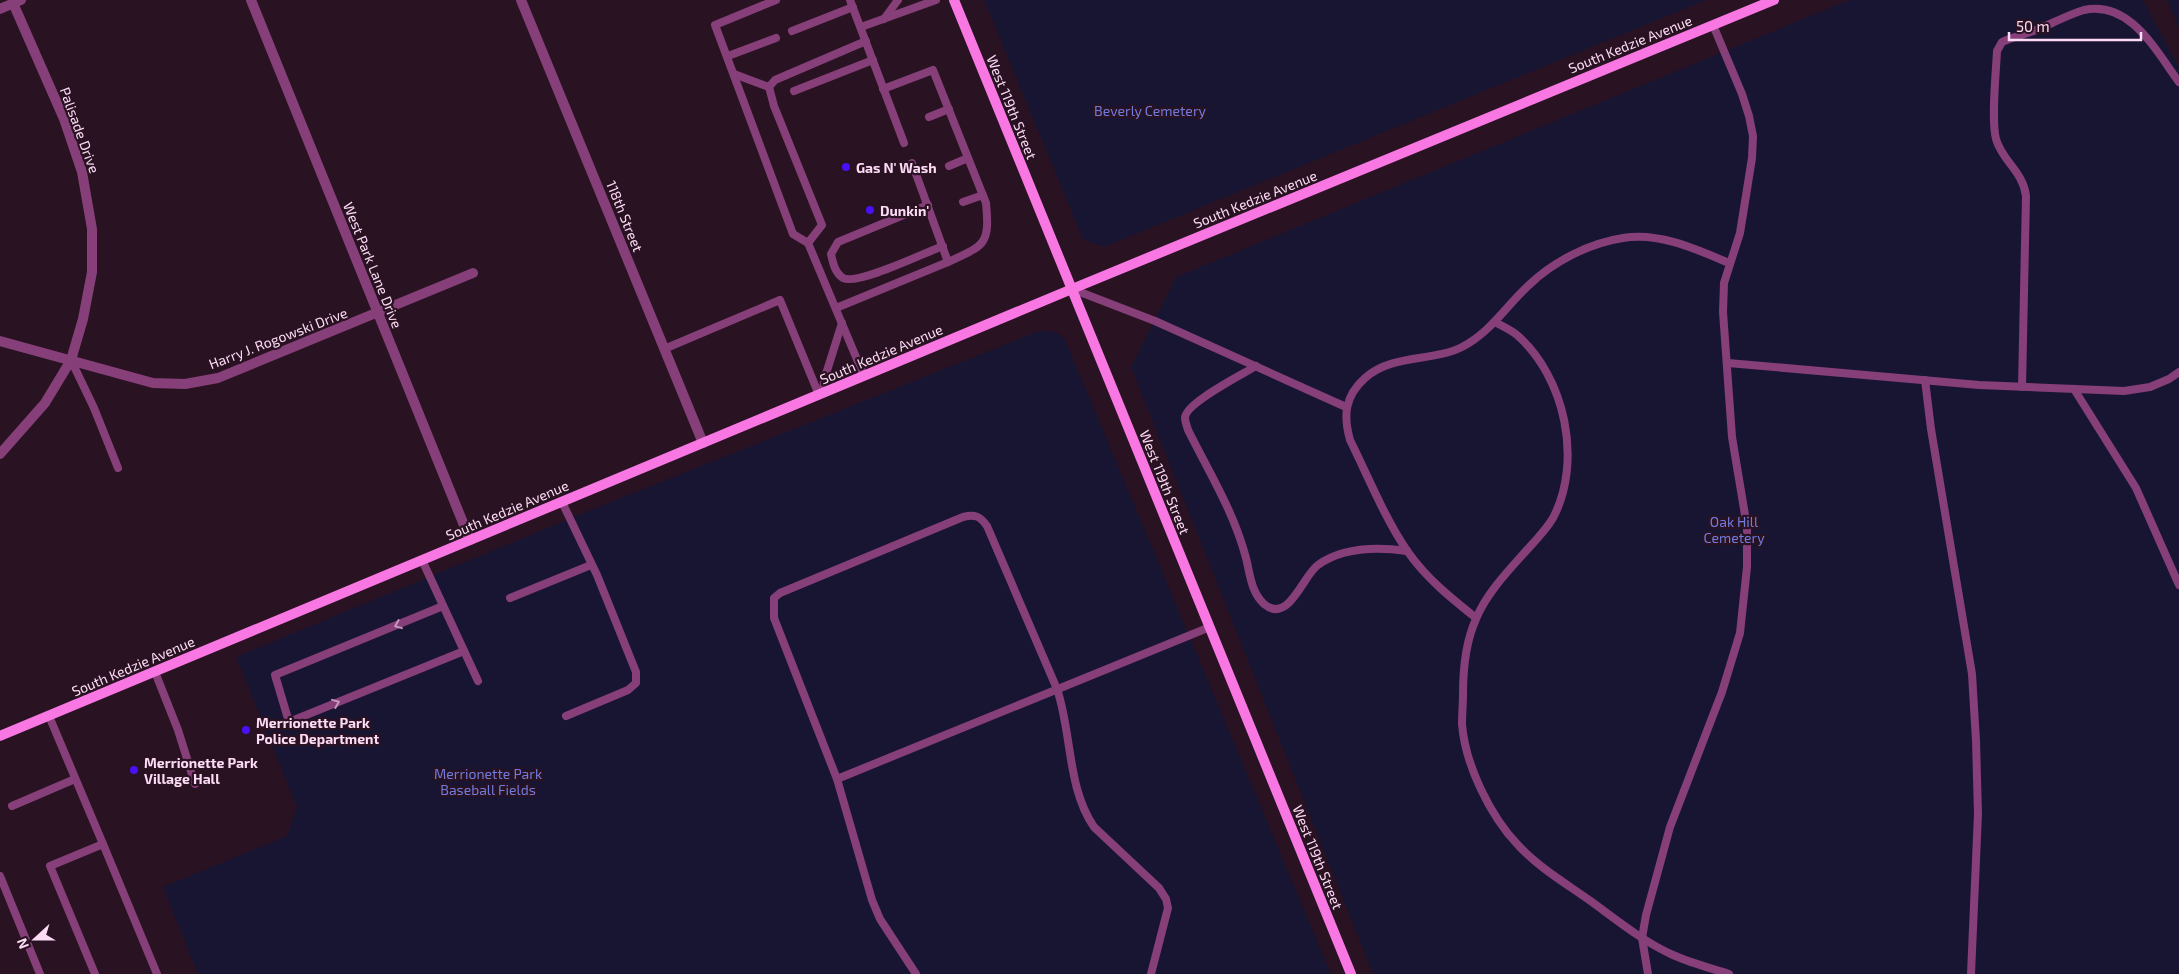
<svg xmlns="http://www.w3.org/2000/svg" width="2179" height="974" font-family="'Exo 2',sans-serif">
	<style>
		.green { fill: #181533 }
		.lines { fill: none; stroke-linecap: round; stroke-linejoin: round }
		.lane { stroke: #863f79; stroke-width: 8 }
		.street { stroke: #863f79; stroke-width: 10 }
		.secondary { stroke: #f977e3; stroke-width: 10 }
		.oneway { stroke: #c795bd }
		.poi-dot { fill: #4810f5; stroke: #291222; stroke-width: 2 }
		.labels { text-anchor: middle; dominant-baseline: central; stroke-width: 4.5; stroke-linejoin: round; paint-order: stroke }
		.street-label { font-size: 14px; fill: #fddbf5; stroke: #291222 }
		.park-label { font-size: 14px; fill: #707cde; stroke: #291222 }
		.poi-label { font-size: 14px; font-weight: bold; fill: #fddbf5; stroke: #291222; text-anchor: start }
	</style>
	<rect width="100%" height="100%" fill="#291222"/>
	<g class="green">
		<polygon points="984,0 1706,0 1104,247 1083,239"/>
		<polygon points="1849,0 2143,0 2179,67 2179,974 1373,974 1131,367 1176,277"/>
		<polygon points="2167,0 2179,0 2179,28"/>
		<path d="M1039,331C1052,331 1060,331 1066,342L1331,974H198L163,887L287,836L297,807L236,657L591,510Z"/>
	</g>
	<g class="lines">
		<g class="lane">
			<polyline points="776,0 715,25 793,234 808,243 864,376"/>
			<polyline points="850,0 904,143"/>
			<polyline points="884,19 898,0"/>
			<polyline points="861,27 936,0"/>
			<polyline points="792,31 853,7"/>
			<polyline points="728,56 776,38"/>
			<polyline points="734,74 769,87"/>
			<path d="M883,89L933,70L986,203C990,245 985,245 948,262"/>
			<polyline points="794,91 873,60"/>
			<polyline points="929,117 949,109"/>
			<polyline points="949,166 968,158"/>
			<polyline points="963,202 983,195"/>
			<path d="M928,205L838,242L831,254C833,263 835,273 843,278C857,286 926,252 943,246"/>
			<polyline points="808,243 822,225 774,106 769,87 775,80 866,41"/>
			<polyline points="1072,289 1155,321 1346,407"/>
			<polyline points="836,308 948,262 912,163"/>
			<path d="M1495,322C1502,326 1511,330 1517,335C1565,377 1583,461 1553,518C1546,530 1535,541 1526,551C1508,571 1486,594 1476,619C1466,641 1463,670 1463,694C1463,704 1462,714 1462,724C1465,764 1490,816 1518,845C1539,868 1567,884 1592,902C1618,921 1644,942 1673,955C1691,963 1710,968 1729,974"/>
			<polyline points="664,349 780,300 819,395"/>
			<polyline points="71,360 94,408 118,468"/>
			<polyline points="1728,363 1979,385 2124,391 2150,387 2169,379 2179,372"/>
			<path d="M1256,366C1242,375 1185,403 1185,418C1185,422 1187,426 1188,430C1209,472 1234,512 1246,558C1250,574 1251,592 1264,604C1289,625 1303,575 1318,565C1343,547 1378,547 1407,551"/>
			<polyline points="1925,380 1931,429 1972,674 1976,741 1978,814 1971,974"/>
			<path d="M2022,387L2026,196C2023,171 2002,161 1996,139C1991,119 1996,73 1997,51L2002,42C2014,36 2028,34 2041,28C2055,22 2070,14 2084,10C2130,0 2156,51 2179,82"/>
			<polyline points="2074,389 2136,488 2179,585"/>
			<polyline points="822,394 825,377 842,323"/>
			<polyline points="562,502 597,575 636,672 636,683 628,690 566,716"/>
			<polyline points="422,560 478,681"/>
			<polyline points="510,598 591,565"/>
			<polyline points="443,606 275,675 289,722 464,651"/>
			<path d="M1476,618C1451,598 1426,578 1408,552C1386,521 1367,474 1350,440C1343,415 1345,396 1365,378C1391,354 1432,362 1462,347C1490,333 1506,306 1529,285C1553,262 1589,243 1623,238C1659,232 1696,249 1729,263"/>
			<polyline points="155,672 178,730 195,784"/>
			<polyline points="49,716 103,844"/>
			<polyline points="837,779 1210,627"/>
			<polyline points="12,806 75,779"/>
			<polyline points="0,876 40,974"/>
			<polyline points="95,974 50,866 103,844 157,974"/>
			<path d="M916,974L880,919L872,900L837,779L774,618V598L780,593L963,517C975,514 980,516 987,526L1057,689C1072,733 1067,788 1094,827L1159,888L1166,899L1168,908L1151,974"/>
			<polyline points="1648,974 1642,938 1646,915 1670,827 1722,692 1740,633 1747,567 1747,527 1732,437 1723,312 1724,283 1740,233 1752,158 1753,136 1749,116 1742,94 1713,25"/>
		</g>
		<g class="street">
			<polyline points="251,0 470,540"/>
			<polyline points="521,0 703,443"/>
			<polyline points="0,9 21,0"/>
			<polyline points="0,341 153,383 185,384 218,378 473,273"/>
			<polyline points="0,454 45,403 71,360 83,319 92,272 92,229 82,172 64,119 13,3"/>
		</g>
		<g class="secondary">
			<polyline points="954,0 1351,974"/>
			<polyline points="0,736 1072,289 1774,0"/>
		</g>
	</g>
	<defs><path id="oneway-chevron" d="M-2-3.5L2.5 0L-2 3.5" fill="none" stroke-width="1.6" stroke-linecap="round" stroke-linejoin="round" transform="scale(1.25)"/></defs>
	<g class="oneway">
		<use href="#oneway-chevron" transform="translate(398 625) rotate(158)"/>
		<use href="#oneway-chevron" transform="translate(336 703) rotate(-22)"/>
	</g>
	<g class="poi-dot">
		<circle cx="846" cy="167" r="5"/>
		<circle cx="870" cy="210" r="5"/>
		<circle cx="246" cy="730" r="5"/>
		<circle cx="134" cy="770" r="5"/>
	</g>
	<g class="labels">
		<g class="street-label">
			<text transform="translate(1630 44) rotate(-22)">South Kedzie Avenue</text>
			<text transform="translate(1012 107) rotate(68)">West 119th Street</text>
			<text transform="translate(80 130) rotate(70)">Palisade Drive</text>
			<text transform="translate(1255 199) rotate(-22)">South Kedzie Avenue</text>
			<text transform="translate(625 216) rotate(68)">118th Street</text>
			<text transform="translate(373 265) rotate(68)">West Park Lane Drive</text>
			<text transform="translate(278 338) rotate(-21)">Harry J. Rogowski Drive</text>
			<text transform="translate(881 354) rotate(-23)">South Kedzie Avenue</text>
			<text transform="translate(1165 482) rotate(68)">West 119th Street</text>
			<text transform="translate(507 510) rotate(-23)">South Kedzie Avenue</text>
			<text transform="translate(133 666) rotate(-23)">South Kedzie Avenue</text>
			<text transform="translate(1318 857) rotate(68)">West 119th Street</text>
		</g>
		<g class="park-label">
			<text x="1150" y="110">Beverly Cemetery</text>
			<text x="1734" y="521">Oak Hill<tspan x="1734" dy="16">Cemetery</tspan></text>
			<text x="488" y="773">Merrionette Park<tspan x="488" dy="16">Baseball Fields</tspan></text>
		</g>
		<g class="poi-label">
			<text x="856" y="167">Gas N' Wash</text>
			<text x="880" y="210">Dunkin'</text>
			<text x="256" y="722">Merrionette Park<tspan x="256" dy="16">Police Department</tspan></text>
			<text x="144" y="762">Merrionette Park<tspan x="144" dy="16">Village Hall</tspan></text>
		</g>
	</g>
	<g transform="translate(35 939) rotate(249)" stroke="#291222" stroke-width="4" paint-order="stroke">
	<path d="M0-4L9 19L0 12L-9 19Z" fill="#fddbf5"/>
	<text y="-8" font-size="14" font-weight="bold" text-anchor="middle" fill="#fddbf5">N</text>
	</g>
	<path d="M2009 32v8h132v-8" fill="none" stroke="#fddbf5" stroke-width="2.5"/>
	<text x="2016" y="32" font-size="15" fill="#fddbf5" stroke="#291222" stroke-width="4" paint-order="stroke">50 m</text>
</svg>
